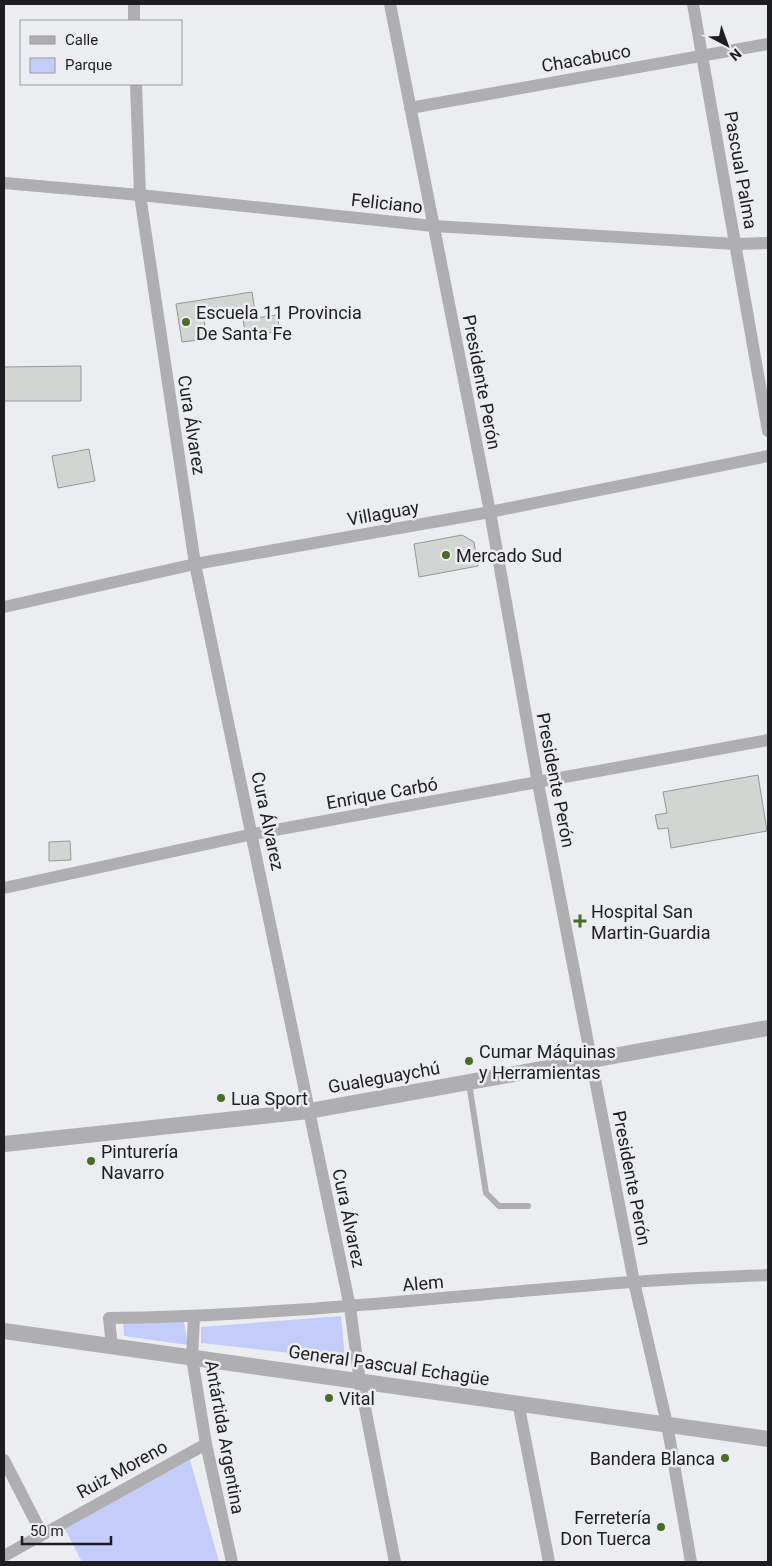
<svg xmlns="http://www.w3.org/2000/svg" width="772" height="1566" font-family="Roboto,sans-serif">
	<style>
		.green { fill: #c4ccfa }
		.building { fill: #d3d5d2; stroke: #959794 }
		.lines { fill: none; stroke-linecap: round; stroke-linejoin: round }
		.service { stroke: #afafb1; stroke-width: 6 }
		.minor { stroke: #afafb1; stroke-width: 12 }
		.tertiary { stroke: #afafb1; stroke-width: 16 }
		.poi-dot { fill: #496d25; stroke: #ecedf0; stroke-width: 2 }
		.labels { text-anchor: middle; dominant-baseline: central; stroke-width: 5; stroke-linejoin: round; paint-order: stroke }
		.street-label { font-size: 18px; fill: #1e1e20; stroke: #ecedf0 }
		.poi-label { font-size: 18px; fill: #1e1e20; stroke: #ecedf0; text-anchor: start }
	</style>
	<rect width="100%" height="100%" fill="#ecedf0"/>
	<g class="green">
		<polygon points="341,1316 345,1359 201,1343 201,1327"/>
		<polygon points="183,1317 188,1345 124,1336 123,1320"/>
		<polygon points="190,1460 219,1562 82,1562 65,1529"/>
	</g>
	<g class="building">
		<polygon points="252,292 256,318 277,315 280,331 246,337 241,308 203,314 207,339 182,342 176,304"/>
		<polygon points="81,366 81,401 4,401 4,367"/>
		<polygon points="89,449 95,481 58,488 52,456"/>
		<polygon points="462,535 474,542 478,566 419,577 414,544"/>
		<polygon points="758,775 767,831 671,848 668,828 658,829 655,815 667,813 663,792"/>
		<polygon points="70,841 71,860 49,861 49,842"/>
	</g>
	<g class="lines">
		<polyline class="service" points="469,1083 486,1193 499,1206 528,1206"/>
		<g class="minor">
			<polyline points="134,4 134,21"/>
			<polyline points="390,4 490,512 538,783 634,1282 667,1424 691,1562"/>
			<polyline points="693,4 768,431"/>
			<polyline points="136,84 140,195 195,564 350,1307 360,1382 395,1562"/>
			<polyline points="410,108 768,44"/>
			<polyline points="4,183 140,195 433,226 736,244 768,243"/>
			<polyline points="4,607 195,564 490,512 768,456"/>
			<polyline points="4,888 253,834 768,740"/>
			<polyline points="194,1317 192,1358 206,1444 232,1562"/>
			<path d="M112,1347L109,1318C284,1316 458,1295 632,1282C678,1278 723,1277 768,1275"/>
			<polyline points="518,1402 549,1562"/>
			<polyline points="4,1460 42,1534"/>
			<polyline points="4,1556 206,1444"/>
		</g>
		<g class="tertiary">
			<polyline points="4,1144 309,1111 768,1028"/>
			<polyline points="4,1331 768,1439"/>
		</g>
	</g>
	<g class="poi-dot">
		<circle cx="186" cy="322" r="5"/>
		<circle cx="446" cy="555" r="5"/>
		<path d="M577.5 913.5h5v5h5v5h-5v5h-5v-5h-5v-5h5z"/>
		<circle cx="469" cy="1061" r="5"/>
		<circle cx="221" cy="1098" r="5"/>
		<circle cx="91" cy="1161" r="5"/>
		<circle cx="329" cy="1398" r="5"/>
		<circle cx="725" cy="1458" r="5"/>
		<circle cx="661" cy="1527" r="5"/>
	</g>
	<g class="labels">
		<g class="street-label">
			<text transform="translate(586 58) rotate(-10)">Chacabuco</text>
			<text transform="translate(741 170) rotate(80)">Pascual Palma</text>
			<text transform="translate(387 203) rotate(6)">Feliciano</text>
			<text transform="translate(482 382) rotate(79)">Presidente Perón</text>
			<text transform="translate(192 425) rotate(81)">Cura Álvarez</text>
			<text transform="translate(383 513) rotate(-10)">Villaguay</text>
			<text transform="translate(556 780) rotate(79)">Presidente Perón</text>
			<text transform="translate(382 793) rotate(-10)">Enrique Carbó</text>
			<text transform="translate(268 821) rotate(78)">Cura Álvarez</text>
			<text transform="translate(384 1077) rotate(-10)">Gualeguaychú</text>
			<text transform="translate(632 1178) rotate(79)">Presidente Perón</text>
			<text transform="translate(349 1218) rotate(78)">Cura Álvarez</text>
			<text transform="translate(423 1283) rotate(-5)">Alem</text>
			<text transform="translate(389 1365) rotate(8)">General Pascual Echagüe</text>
			<text transform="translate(225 1437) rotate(80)">Antártida Argentina</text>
			<text transform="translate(122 1469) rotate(-29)">Ruiz Moreno</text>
		</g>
		<g class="poi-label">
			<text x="196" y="312">Escuela 11 Provincia<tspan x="196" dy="21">De Santa Fe</tspan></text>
			<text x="456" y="555">Mercado Sud</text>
			<text x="591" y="911">Hospital San<tspan x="591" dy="21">Martin-Guardia</tspan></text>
			<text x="479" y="1051">Cumar Máquinas<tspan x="479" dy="21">y Herramientas</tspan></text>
			<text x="231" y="1098">Lua Sport</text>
			<text x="101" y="1151">Pinturería<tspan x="101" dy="21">Navarro</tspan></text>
			<text x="339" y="1398">Vital</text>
			<text x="715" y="1458" text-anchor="end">Bandera Blanca</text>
			<text x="651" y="1517" text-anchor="end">Ferretería<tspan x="651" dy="21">Don Tuerca</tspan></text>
		</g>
	</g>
	<rect width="772" height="1566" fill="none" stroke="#1e1e20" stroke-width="10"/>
	<rect x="20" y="20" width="162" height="65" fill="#ecedf0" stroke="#9a9a9d"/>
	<rect x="30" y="36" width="25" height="8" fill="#afafb1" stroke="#9a9a9d"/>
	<text x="65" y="45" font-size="15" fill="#1e1e20">Calle</text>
	<rect x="30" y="58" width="25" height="15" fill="#c4ccfa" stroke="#9a9a9d"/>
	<text x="65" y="70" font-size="15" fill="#1e1e20">Parque</text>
	<g transform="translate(727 45) rotate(139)" stroke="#ecedf0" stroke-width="4" paint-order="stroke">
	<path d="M0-4L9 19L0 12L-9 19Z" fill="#1e1e20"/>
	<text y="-8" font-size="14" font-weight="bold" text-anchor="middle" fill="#1e1e20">N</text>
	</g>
	<path d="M22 1536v8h89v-8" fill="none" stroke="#1e1e20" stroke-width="2.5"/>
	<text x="30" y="1536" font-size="15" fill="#1e1e20" stroke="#ecedf0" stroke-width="4" paint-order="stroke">50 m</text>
</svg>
